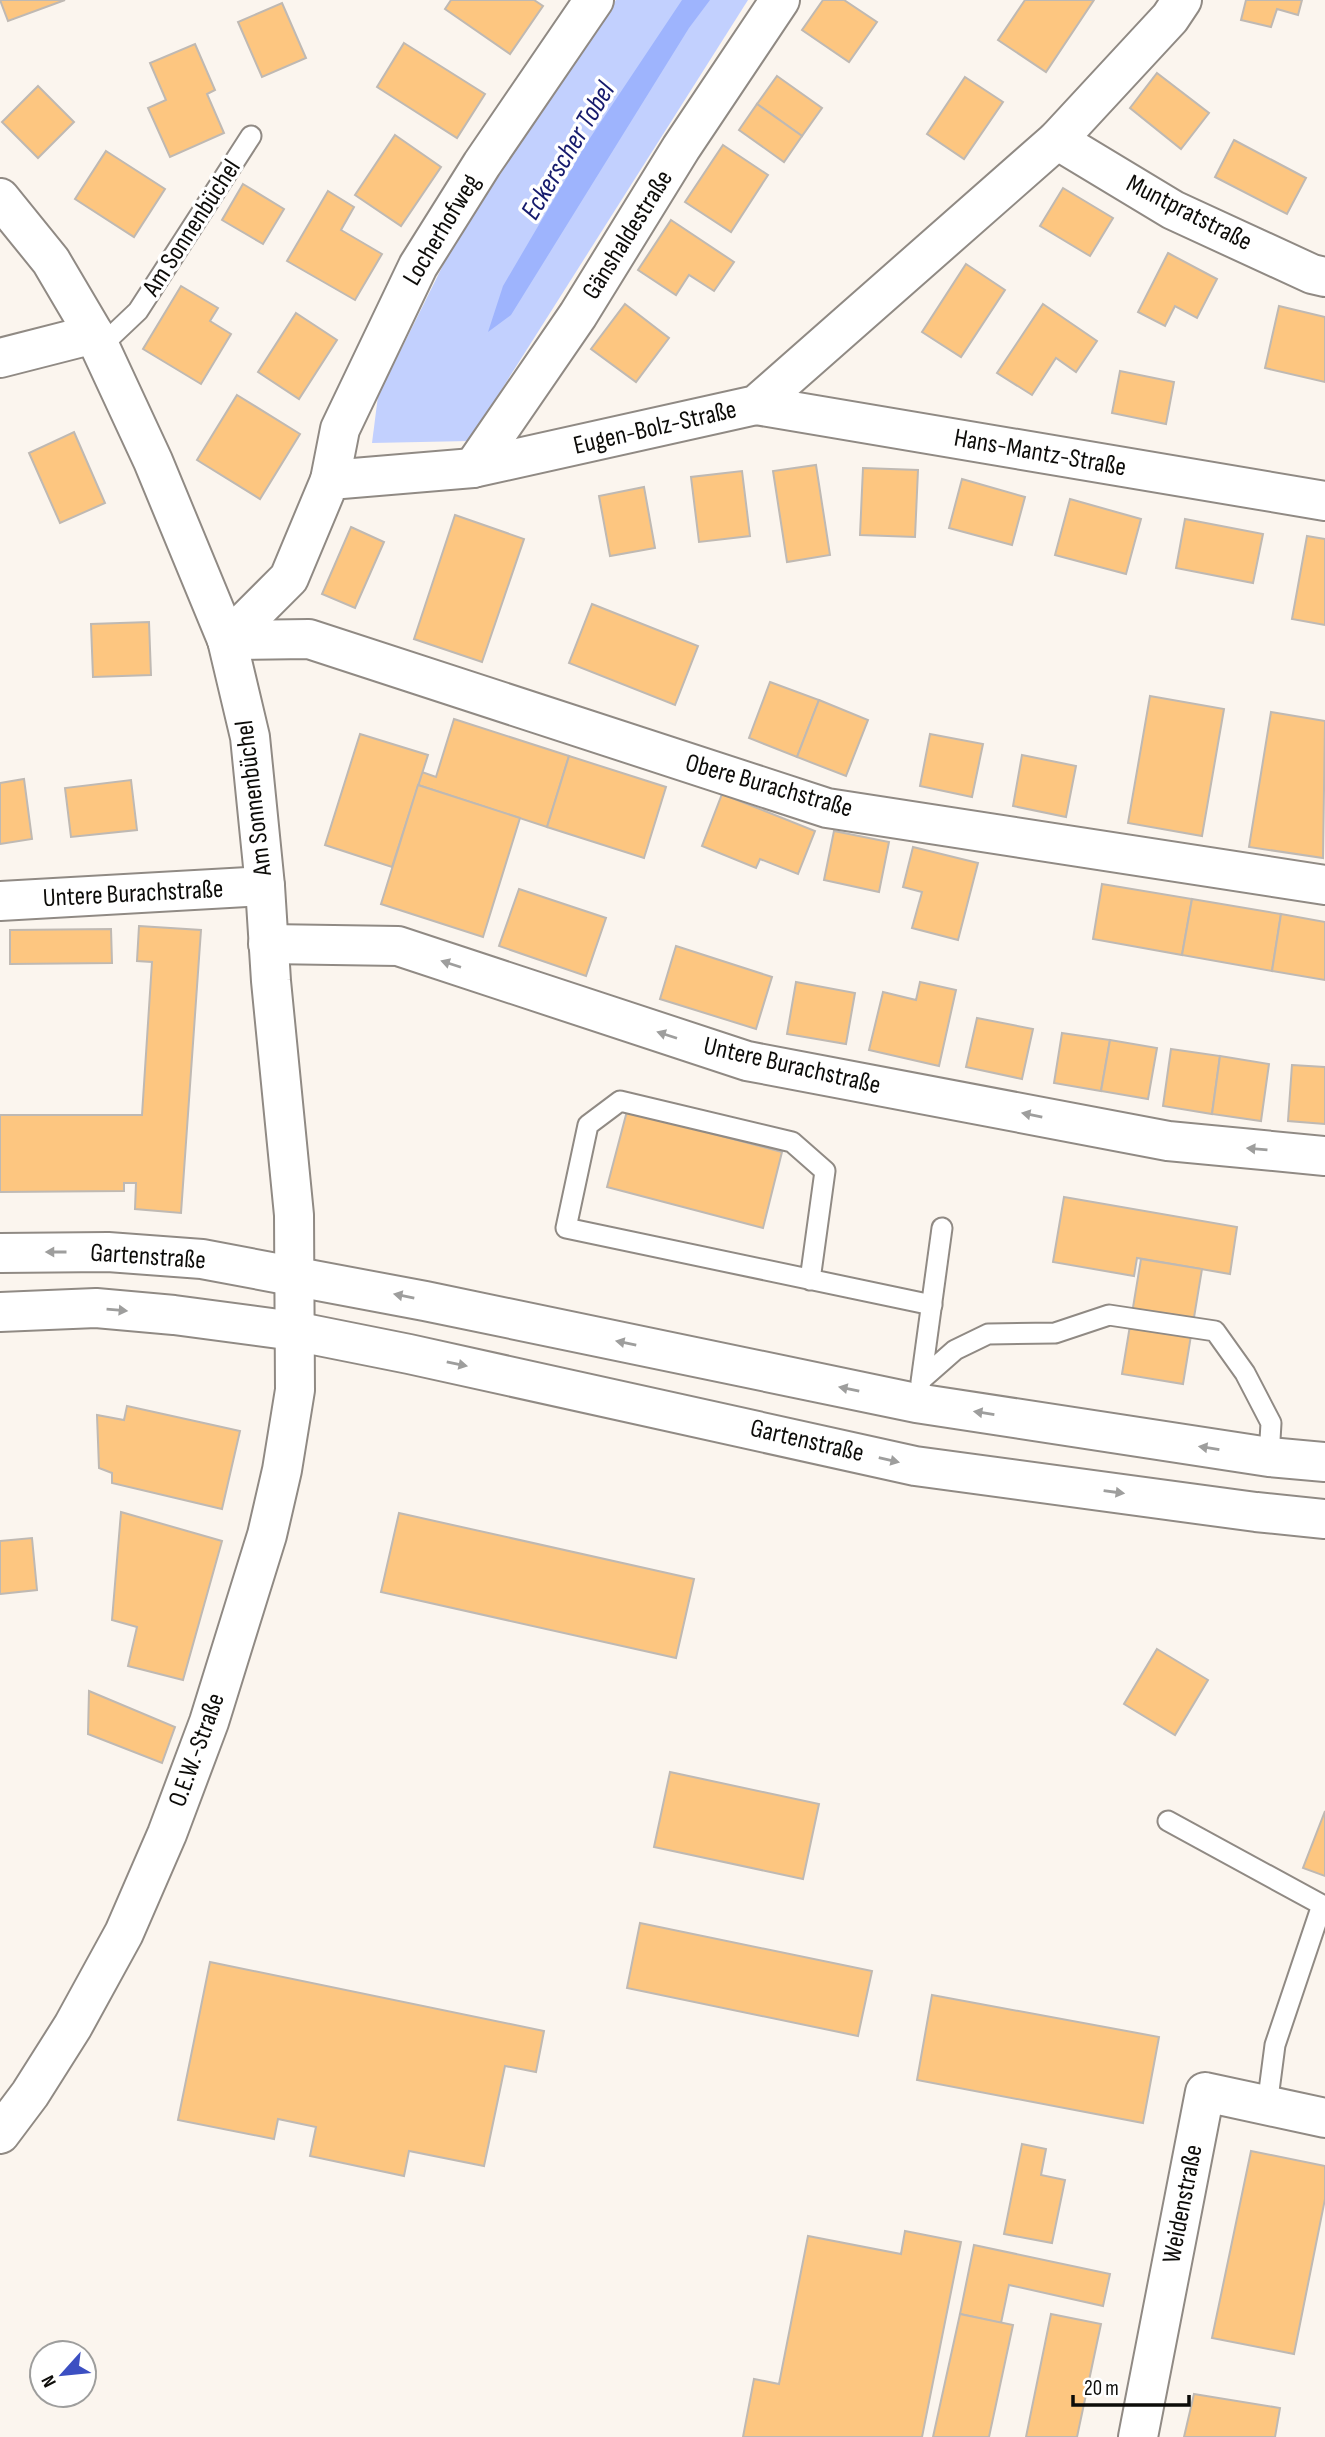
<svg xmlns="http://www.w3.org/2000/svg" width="1325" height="2437" font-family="'Sofia Sans Condensed',sans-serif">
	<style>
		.green { fill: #c2d0fe }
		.water { fill: #9eb4fd }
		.building { fill: #fdc680; stroke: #bfb9b3; stroke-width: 2 }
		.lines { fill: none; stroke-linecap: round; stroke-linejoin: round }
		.service-casing { stroke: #908a84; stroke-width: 23 }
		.minor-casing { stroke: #908a84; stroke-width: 42 }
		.secondary-casing { stroke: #908a84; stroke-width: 42 }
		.service { stroke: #fff; stroke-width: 19 }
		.minor { stroke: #fff; stroke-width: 38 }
		.secondary { stroke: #fff; stroke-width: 38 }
		.oneway { fill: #9e9e9d }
		.labels { text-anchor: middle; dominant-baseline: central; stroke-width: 7; stroke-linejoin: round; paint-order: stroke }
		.street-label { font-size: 26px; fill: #0d0c09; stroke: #fff }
		.water-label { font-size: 28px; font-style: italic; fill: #161b6d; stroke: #fff }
	</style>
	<rect width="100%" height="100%" fill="#fbf5ee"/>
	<polygon class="green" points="616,0 748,0 469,441 372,443 378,396 464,223"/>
	<polygon class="water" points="682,0 710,0 689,28 511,315 488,332 503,286 588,141"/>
	<g class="building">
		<polygon points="0,0 65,0 8,21"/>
		<polygon points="451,0 534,0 543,6 510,54 445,9"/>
		<polygon points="823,0 844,0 877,22 849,62 802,30"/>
		<polygon points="1025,0 1094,0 1046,72 998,40"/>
		<polygon points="1246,0 1302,0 1298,15 1277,9 1271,27 1241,20"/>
		<polygon points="282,3 306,58 262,77 238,22"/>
		<polygon points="404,43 485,94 457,138 377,87"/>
		<polygon points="195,44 215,90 207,94 224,133 170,157 148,108 166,100 150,63"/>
		<polygon points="1157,73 1209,113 1181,149 1130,108"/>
		<polygon points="777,76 822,108 802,136 757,104"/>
		<polygon points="965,77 1003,102 964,159 927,134"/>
		<polygon points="38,86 74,122 38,158 2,122"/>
		<polygon points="757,104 802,136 784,162 739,130"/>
		<polygon points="395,135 441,167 401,226 355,195"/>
		<polygon points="1234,140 1306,178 1287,214 1215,177"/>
		<polygon points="723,145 768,175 731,232 685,202"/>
		<polygon points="106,151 165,189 134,237 75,199"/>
		<polygon points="243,184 284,209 263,244 222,220"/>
		<polygon points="1063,188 1113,218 1090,256 1040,226"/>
		<polygon points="328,191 354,207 341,230 382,254 355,300 287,261"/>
		<polygon points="671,220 734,262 714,291 689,275 676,295 638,270"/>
		<polygon points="1168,253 1217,279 1197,318 1175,306 1165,326 1138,312"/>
		<polygon points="966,264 1005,290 961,357 922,332"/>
		<polygon points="181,286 218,308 210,321 231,334 201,384 143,349"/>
		<polygon points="625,304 669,338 636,382 591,349"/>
		<polygon points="1043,304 1097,341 1076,372 1056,358 1032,395 997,373"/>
		<polygon points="1279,306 1325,317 1325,382 1265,368"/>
		<polygon points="296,313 337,340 299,399 258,372"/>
		<polygon points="1120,371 1174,382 1166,424 1112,413"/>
		<polygon points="237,395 300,434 260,499 197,460"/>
		<polygon points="74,432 105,503 60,523 29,453"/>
		<polygon points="816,465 830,555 787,562 773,471"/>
		<polygon points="863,468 918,470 915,537 860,535"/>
		<polygon points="742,471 750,536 699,542 691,477"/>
		<polygon points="962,479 1025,497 1012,545 949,528"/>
		<polygon points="644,487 655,548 610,556 599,496"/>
		<polygon points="1070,499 1141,519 1126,574 1055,555"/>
		<polygon points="455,515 524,539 482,662 414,639"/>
		<polygon points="1185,519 1263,534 1253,583 1176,568"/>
		<polygon points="351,527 384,542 355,608 322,594"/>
		<polygon points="1307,536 1325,539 1325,625 1292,619"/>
		<polygon points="592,604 698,646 675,705 569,663"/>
		<polygon points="149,622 151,675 93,677 91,624"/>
		<polygon points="770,682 819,700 797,757 749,738"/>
		<polygon points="1150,696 1224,709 1202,836 1128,823"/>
		<polygon points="819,700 868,720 846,776 797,757"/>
		<polygon points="1271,712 1325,721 1323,858 1249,847"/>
		<polygon points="454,719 569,756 547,827 418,785 422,772 436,777"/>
		<polygon points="360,734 428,755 392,867 325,845"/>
		<polygon points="930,734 983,744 972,797 920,786"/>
		<polygon points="1022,755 1076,766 1066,817 1013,806"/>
		<polygon points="569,756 666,787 644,858 547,827"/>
		<polygon points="24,779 32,839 0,844 0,783"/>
		<polygon points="131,780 137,830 71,837 65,788"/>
		<polygon points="418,785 520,818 483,937 381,904"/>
		<polygon points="722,794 815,831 798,874 760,859 756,868 702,846"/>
		<polygon points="834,831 889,842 879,892 824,880"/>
		<polygon points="913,847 978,863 958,940 912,928 922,892 903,887"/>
		<polygon points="1102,884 1192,899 1182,955 1093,939"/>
		<polygon points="519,889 606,918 586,976 499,946"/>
		<polygon points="1192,899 1281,914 1272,971 1182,955"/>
		<polygon points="1281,914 1325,922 1325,980 1272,971"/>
		<polygon points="139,926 201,930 181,1213 135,1209 136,1183 124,1183 124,1191 0,1192 0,1115 142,1115 152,962 137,961"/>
		<polygon points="111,929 112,963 10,964 10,930"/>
		<polygon points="676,946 772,977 756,1029 660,999"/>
		<polygon points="796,982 855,993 846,1044 787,1034"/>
		<polygon points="920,982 956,990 939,1066 869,1050 883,992 916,1000"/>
		<polygon points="977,1018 1033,1029 1022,1079 966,1067"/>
		<polygon points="1062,1033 1110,1040 1101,1091 1054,1083"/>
		<polygon points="1110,1040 1157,1048 1148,1099 1101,1091"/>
		<polygon points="1171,1049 1220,1056 1212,1114 1163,1106"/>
		<polygon points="1220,1056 1269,1064 1261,1121 1212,1114"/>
		<polygon points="1292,1065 1325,1067 1325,1124 1288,1121"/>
		<polygon points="627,1111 782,1152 763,1228 607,1187"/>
		<polygon points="1064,1197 1237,1227 1230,1274 1137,1258 1134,1276 1053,1262"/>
		<polygon points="1141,1259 1202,1269 1183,1384 1122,1374"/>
		<polygon points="127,1406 240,1431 222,1509 112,1483 112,1473 99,1468 97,1415 124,1420"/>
		<polygon points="121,1512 222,1541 183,1680 128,1666 137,1627 112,1620"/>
		<polygon points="399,1513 694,1579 676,1658 381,1592"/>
		<polygon points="32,1538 37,1590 0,1594 0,1541"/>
		<polygon points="1157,1649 1208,1680 1175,1735 1124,1704"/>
		<polygon points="89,1691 175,1727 162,1763 88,1734"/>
		<polygon points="670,1772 819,1804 803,1879 654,1847"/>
		<polygon points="1325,1811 1325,1876 1303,1868"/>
		<polygon points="640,1923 872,1971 858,2036 627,1988"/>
		<polygon points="210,1962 544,2031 536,2072 505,2066 484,2166 409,2151 404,2176 310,2156 316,2127 278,2119 274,2139 178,2120"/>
		<polygon points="932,1995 1159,2037 1143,2123 917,2080"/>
		<polygon points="1022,2144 1046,2149 1041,2175 1065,2180 1052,2243 1004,2234"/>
		<polygon points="1251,2151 1325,2166 1325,2199 1294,2354 1212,2338"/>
		<polygon points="905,2231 961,2242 922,2437 743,2437 754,2379 779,2384 808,2236 901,2254"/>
		<polygon points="974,2245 1110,2274 1103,2306 1009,2285 1001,2323 960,2314"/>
		<polygon points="960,2314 1013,2325 989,2437 933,2437"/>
		<polygon points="1051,2314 1101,2324 1077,2437 1026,2437"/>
		<polygon points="1194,2394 1280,2408 1275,2437 1184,2437"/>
	</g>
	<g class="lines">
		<g class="service-casing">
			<g id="service">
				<polyline points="100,347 138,311 251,136"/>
				<polyline points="810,1280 825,1171 792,1142 620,1101 588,1125 566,1228 932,1305"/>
				<polyline points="922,1379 955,1350 988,1334 1055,1333 1109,1315 1215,1331 1245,1373 1271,1423 1269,1457"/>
				<polyline points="921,1382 942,1228"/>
				<polyline points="1168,1821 1322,1905 1275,2045 1267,2106"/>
			</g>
		</g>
		<g class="minor-casing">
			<g id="minor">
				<polyline points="1057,140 1173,210 1312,274 1325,277"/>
				<polyline points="0,198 51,261 94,334 153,461 227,640 250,737 265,886 271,981 294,1215 295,1390 282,1470 267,1535 209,1722 167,1834 124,1933 73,2026 30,2094 0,2134"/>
				<polyline points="0,358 94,334"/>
				<polyline points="756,405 1325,501"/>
				<polyline points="473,468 578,315 681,148 780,0"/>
				<polyline points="330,480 340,429 418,266 482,164 594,0"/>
				<polyline points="227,640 289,578 330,480 473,468 756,405 1057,140 1170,18 1182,0"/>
				<polyline points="227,640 309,639 827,808 1325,885"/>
				<polyline points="0,901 265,886"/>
				<polyline points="268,944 398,946 747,1061 1168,1141 1325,1156"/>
				<polyline points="1138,2437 1205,2092 1325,2118"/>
			</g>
		</g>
		<g class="secondary-casing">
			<g id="secondary">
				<polyline points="0,1253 108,1252 202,1259 425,1301 916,1403 1269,1457 1325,1462"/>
				<polyline points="0,1312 96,1308 174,1315 294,1331 409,1354 915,1466 1256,1512 1325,1519"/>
			</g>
		</g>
		<use href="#service" class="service"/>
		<use href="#minor" class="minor"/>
		<use href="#secondary" class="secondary"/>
	</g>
	<defs><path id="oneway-solid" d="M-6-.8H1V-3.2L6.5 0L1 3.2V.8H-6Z" transform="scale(1.75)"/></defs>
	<g class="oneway">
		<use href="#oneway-solid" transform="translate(451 964) rotate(-162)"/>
		<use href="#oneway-solid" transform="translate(667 1035) rotate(-162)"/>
		<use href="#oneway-solid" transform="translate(1032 1115) rotate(-169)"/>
		<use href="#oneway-solid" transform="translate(1257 1149) rotate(-175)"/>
		<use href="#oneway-solid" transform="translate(56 1252) rotate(180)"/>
		<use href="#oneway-solid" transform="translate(404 1296) rotate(-169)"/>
		<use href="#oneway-solid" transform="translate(117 1310) rotate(5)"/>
		<use href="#oneway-solid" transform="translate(626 1343) rotate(-168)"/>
		<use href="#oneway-solid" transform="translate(457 1364) rotate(12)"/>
		<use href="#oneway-solid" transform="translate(849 1389) rotate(-168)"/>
		<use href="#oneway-solid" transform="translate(984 1413) rotate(-171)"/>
		<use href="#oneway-solid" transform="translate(1209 1448) rotate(-171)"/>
		<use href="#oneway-solid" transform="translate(889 1460) rotate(13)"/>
		<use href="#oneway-solid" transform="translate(1114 1492) rotate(8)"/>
	</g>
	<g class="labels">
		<g class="street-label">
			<text transform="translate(1189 213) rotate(27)">Muntpratstraße</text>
			<text transform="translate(192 228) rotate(-57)">Am Sonnenbüchel</text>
			<text transform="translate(442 230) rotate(-59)">Locherhofweg</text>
			<text transform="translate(628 235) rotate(-58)">Gänshaldestraße</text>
			<text transform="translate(655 428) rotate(-13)">Eugen-Bolz-Straße</text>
			<text transform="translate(1040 453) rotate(10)">Hans-Mantz-Straße</text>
			<text transform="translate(769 786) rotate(16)">Obere Burachstraße</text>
			<text transform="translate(254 798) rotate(-97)">Am Sonnenbüchel</text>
			<text transform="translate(133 894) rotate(-3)">Untere Burachstraße</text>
			<text transform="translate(792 1066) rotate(13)">Untere Burachstraße</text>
			<text transform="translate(148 1257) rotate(4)">Gartenstraße</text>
			<text transform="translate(807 1441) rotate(13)">Gartenstraße</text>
			<text transform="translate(197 1750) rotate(-70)">O.E.W.-Straße</text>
			<text transform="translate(1183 2204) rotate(-79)">Weidenstraße</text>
		</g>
		<g class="water-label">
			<text transform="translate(568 151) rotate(-59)">Eckerscher Tobel</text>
		</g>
	</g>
	<g transform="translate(63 2374) rotate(243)"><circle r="33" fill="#ffffff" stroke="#9e9e9d" stroke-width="2"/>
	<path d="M0-5L12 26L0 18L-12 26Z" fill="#3c4fc2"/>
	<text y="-10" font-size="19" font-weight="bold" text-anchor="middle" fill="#0d0c09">N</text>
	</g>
	<path d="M1073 2395v10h116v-10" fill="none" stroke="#0d0c09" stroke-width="3.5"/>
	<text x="1084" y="2395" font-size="21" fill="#0d0c09" stroke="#ffffff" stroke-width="5" paint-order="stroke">20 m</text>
</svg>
